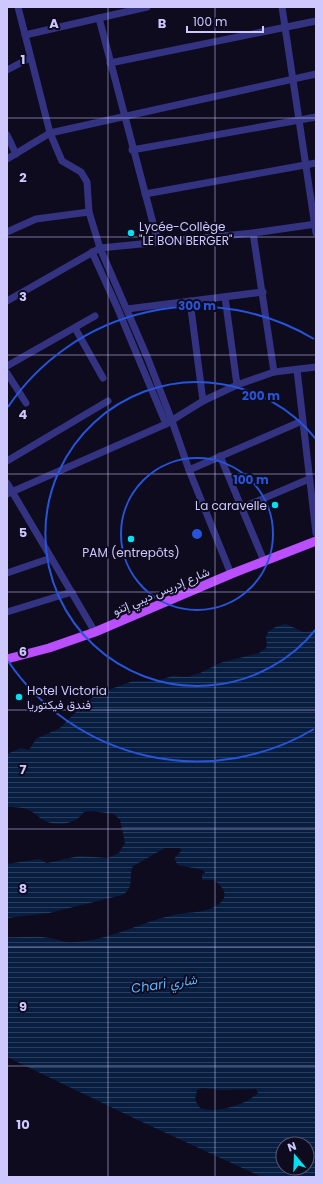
<svg xmlns="http://www.w3.org/2000/svg" width="323" height="1184" font-family="Poppins,Vazirmatn,sans-serif">
	<style>
		.water { fill: url(#water-rules); fill-rule: evenodd }
		.lines { fill: none; stroke-linecap: round; stroke-linejoin: round }
		.minor { stroke: #343381; stroke-width: 7 }
		.major { stroke: #ba4fff; stroke-width: 9 }
		.grid { fill: none; stroke: #cec8ff; stroke-width: 1; stroke-opacity: 0.55 }
		.ring { fill: none; stroke: #2654da; stroke-width: 2 }
		.poi-dot { fill: #00e0f3; stroke: #0e0b1f; stroke-width: 1.5 }
		.labels { text-anchor: middle; dominant-baseline: central; stroke-width: 4; stroke-linejoin: round; paint-order: stroke }
		.poi-label { font-size: 12px; fill: #cec8ff; stroke: #0e0b1f; text-anchor: start }
		.street-label { font-size: 12px; fill: #cec8ff; stroke: #0e0b1f }
		.water-label { font-size: 13px; font-style: italic; fill: #56b5ff; stroke: #0e0b1f }
		.grid-label { font-size: 13px; text-anchor: middle; font-weight: bold; fill: #cec8ff; stroke: #0e0b1f; stroke-width: 4; stroke-linejoin: round; paint-order: stroke }
		.centre { fill: #2654da; stroke: #0e0b1f; stroke-width: 2 }
		.ring-label { font-size: 12px; text-anchor: middle; font-weight: bold; fill: #2654da; stroke: #0e0b1f; stroke-width: 4; stroke-linejoin: round; paint-order: stroke }
	</style>
	<defs>
		<pattern id="water-rules" width="6" height="5" patternUnits="userSpaceOnUse"><rect width="6" height="5" fill="#081e40"/><path d="M0 2.5h6" fill="none" stroke="#2b3d5d"/></pattern>
	</defs>
	<rect width="100%" height="100%" fill="#0e0b1f"/>
	<path class="water" d="M286,624L303,632L316,631V1177H262L142,1122L7,1057V937C21,938 36,935 49,938C57,939 65,943 73,942C110,941 142,921 178,914C193,912 210,913 221,902C230,893 220,885 214,880H202V874L205,873L203,870L178,865L174,859L181,851L180,848H165L133,866C128,877 135,888 122,895L49,913L7,918V864L39,859L47,863L79,856L108,858L119,853L125,843L120,820L114,814L91,811L84,812C76,824 58,827 45,821C39,818 35,813 29,810C22,807 15,807 7,807V754L21,748L29,750L36,739L60,728L88,700L103,692L133,681H156L173,676L187,677L200,673L220,663L259,653L266,648C268,644 266,641 266,637C267,629 279,625 286,624ZM202,1088L221,1090L256,1089L258,1093C246,1105 216,1114 200,1108L195,1100L197,1090ZM283,1144H307V1168H283Z"/>
	<g class="lines">
		<g class="minor">
			<polyline points="18,7 50,133 62,161 81,172 87,182 89,212 100,248 148,359 172,421 189,470 231,574"/>
			<polyline points="282,7 316,233"/>
			<polyline points="99,18 158,242"/>
			<polyline points="25,35 147,7"/>
			<polyline points="110,63 316,21"/>
			<polyline points="7,70 30,58"/>
			<polyline points="7,135 16,154"/>
			<polyline points="132,150 316,117"/>
			<polyline points="7,159 50,133 316,74"/>
			<polyline points="145,194 316,163"/>
			<polyline points="7,232 36,219 89,212"/>
			<polyline points="253,233 274,372"/>
			<polyline points="92,252 117,307 166,424"/>
			<polyline points="225,297 237,385"/>
			<polyline points="7,301 100,248 253,233 316,224"/>
			<polyline points="190,301 203,401"/>
			<polyline points="127,309 263,292"/>
			<polyline points="75,328 103,378"/>
			<polyline points="7,366 95,316"/>
			<polyline points="297,370 316,533"/>
			<polyline points="7,373 26,403"/>
			<polyline points="220,456 264,561"/>
			<polyline points="7,461 108,401"/>
			<polyline points="189,470 302,421"/>
			<polyline points="7,483 95,632"/>
			<polyline points="7,494 166,424 203,401 237,385 274,372 316,367"/>
			<polyline points="241,508 309,479"/>
			<polyline points="7,573 51,558"/>
			<polyline points="7,612 72,592"/>
		</g>
		<polyline class="major" points="7,659 49,648 95,632 231,574 316,541"/>
	</g>
	<path class="grid" d="M108,7V1177M215,7V1177M7,118H316M7,237H316M7,355H316M7,474H316M7,592H316M7,710H316M7,829H316M7,947H316M7,1066H316"/>
	<g class="ring">
		<circle cx="197" cy="534" r="76"/>
		<path d="M316 629A152 152 0 1 1 316 439"/>
		<path d="M314 729A228 228 0 0 1 8 661M8 407A228 228 0 0 1 314 339"/>
	</g>
	<g class="poi-dot">
		<circle cx="131" cy="233" r="4"/>
		<circle cx="275" cy="505" r="4"/>
		<circle cx="131" cy="539" r="4"/>
		<circle cx="19" cy="697" r="4"/>
	</g>
	<g class="labels">
		<g class="poi-label">
			<text x="139" y="226">Lycée-Collège<tspan x="139" dy="14">"LE BON BERGER"</tspan></text>
			<text x="267" y="505" text-anchor="end">La caravelle</text>
			<text x="131" y="552" text-anchor="middle">PAM (entrepôts)</text>
			<text x="27" y="690">Hotel Victoria<tspan x="27" dy="14">فندق فيكتوريا</tspan></text>
		</g>
		<g class="street-label">
			<text transform="translate(161 591) rotate(-23)">شارع إدريس ديبي إتنو</text>
		</g>
		<g class="water-label">
			<text transform="translate(164 984) rotate(-8)">Chari شاري</text>
		</g>
	</g>
	<g class="grid-label">
		<text x="54" y="28">A</text>
		<text x="162" y="28">B</text>
		<text x="23" y="64">1</text>
		<text x="23" y="182">2</text>
		<text x="23" y="301">3</text>
		<text x="23" y="419">4</text>
		<text x="23" y="537">5</text>
		<text x="23" y="656">6</text>
		<text x="23" y="774">7</text>
		<text x="23" y="893">8</text>
		<text x="23" y="1011">9</text>
		<text x="23" y="1129">10</text>
	</g>
	<circle cx="197" cy="534" r="6" class="centre"/>
	<g class="ring-label">
		<text x="197" y="310">300 m</text>
		<text x="261" y="400">200 m</text>
		<text x="251" y="484">100 m</text>
	</g>
	<rect width="323" height="1184" fill="none" stroke="#cec8ff" stroke-width="16"/>
	<g transform="translate(295 1156) rotate(341)"><circle r="19" fill="#0e0b1f" stroke="#5b5779"/>
	<path d="M0-3L7 15L0 10L-7 15Z" fill="#00e0f3"/>
	<text y="-6" font-size="11" font-weight="bold" text-anchor="middle" fill="#cec8ff">N</text>
	</g>
	<path d="M187 26v6h76v-6" fill="none" stroke="#cec8ff" stroke-width="2"/>
	<text x="193" y="26" font-size="12" fill="#cec8ff" stroke="#0e0b1f" stroke-width="3" paint-order="stroke">100 m</text>
</svg>
